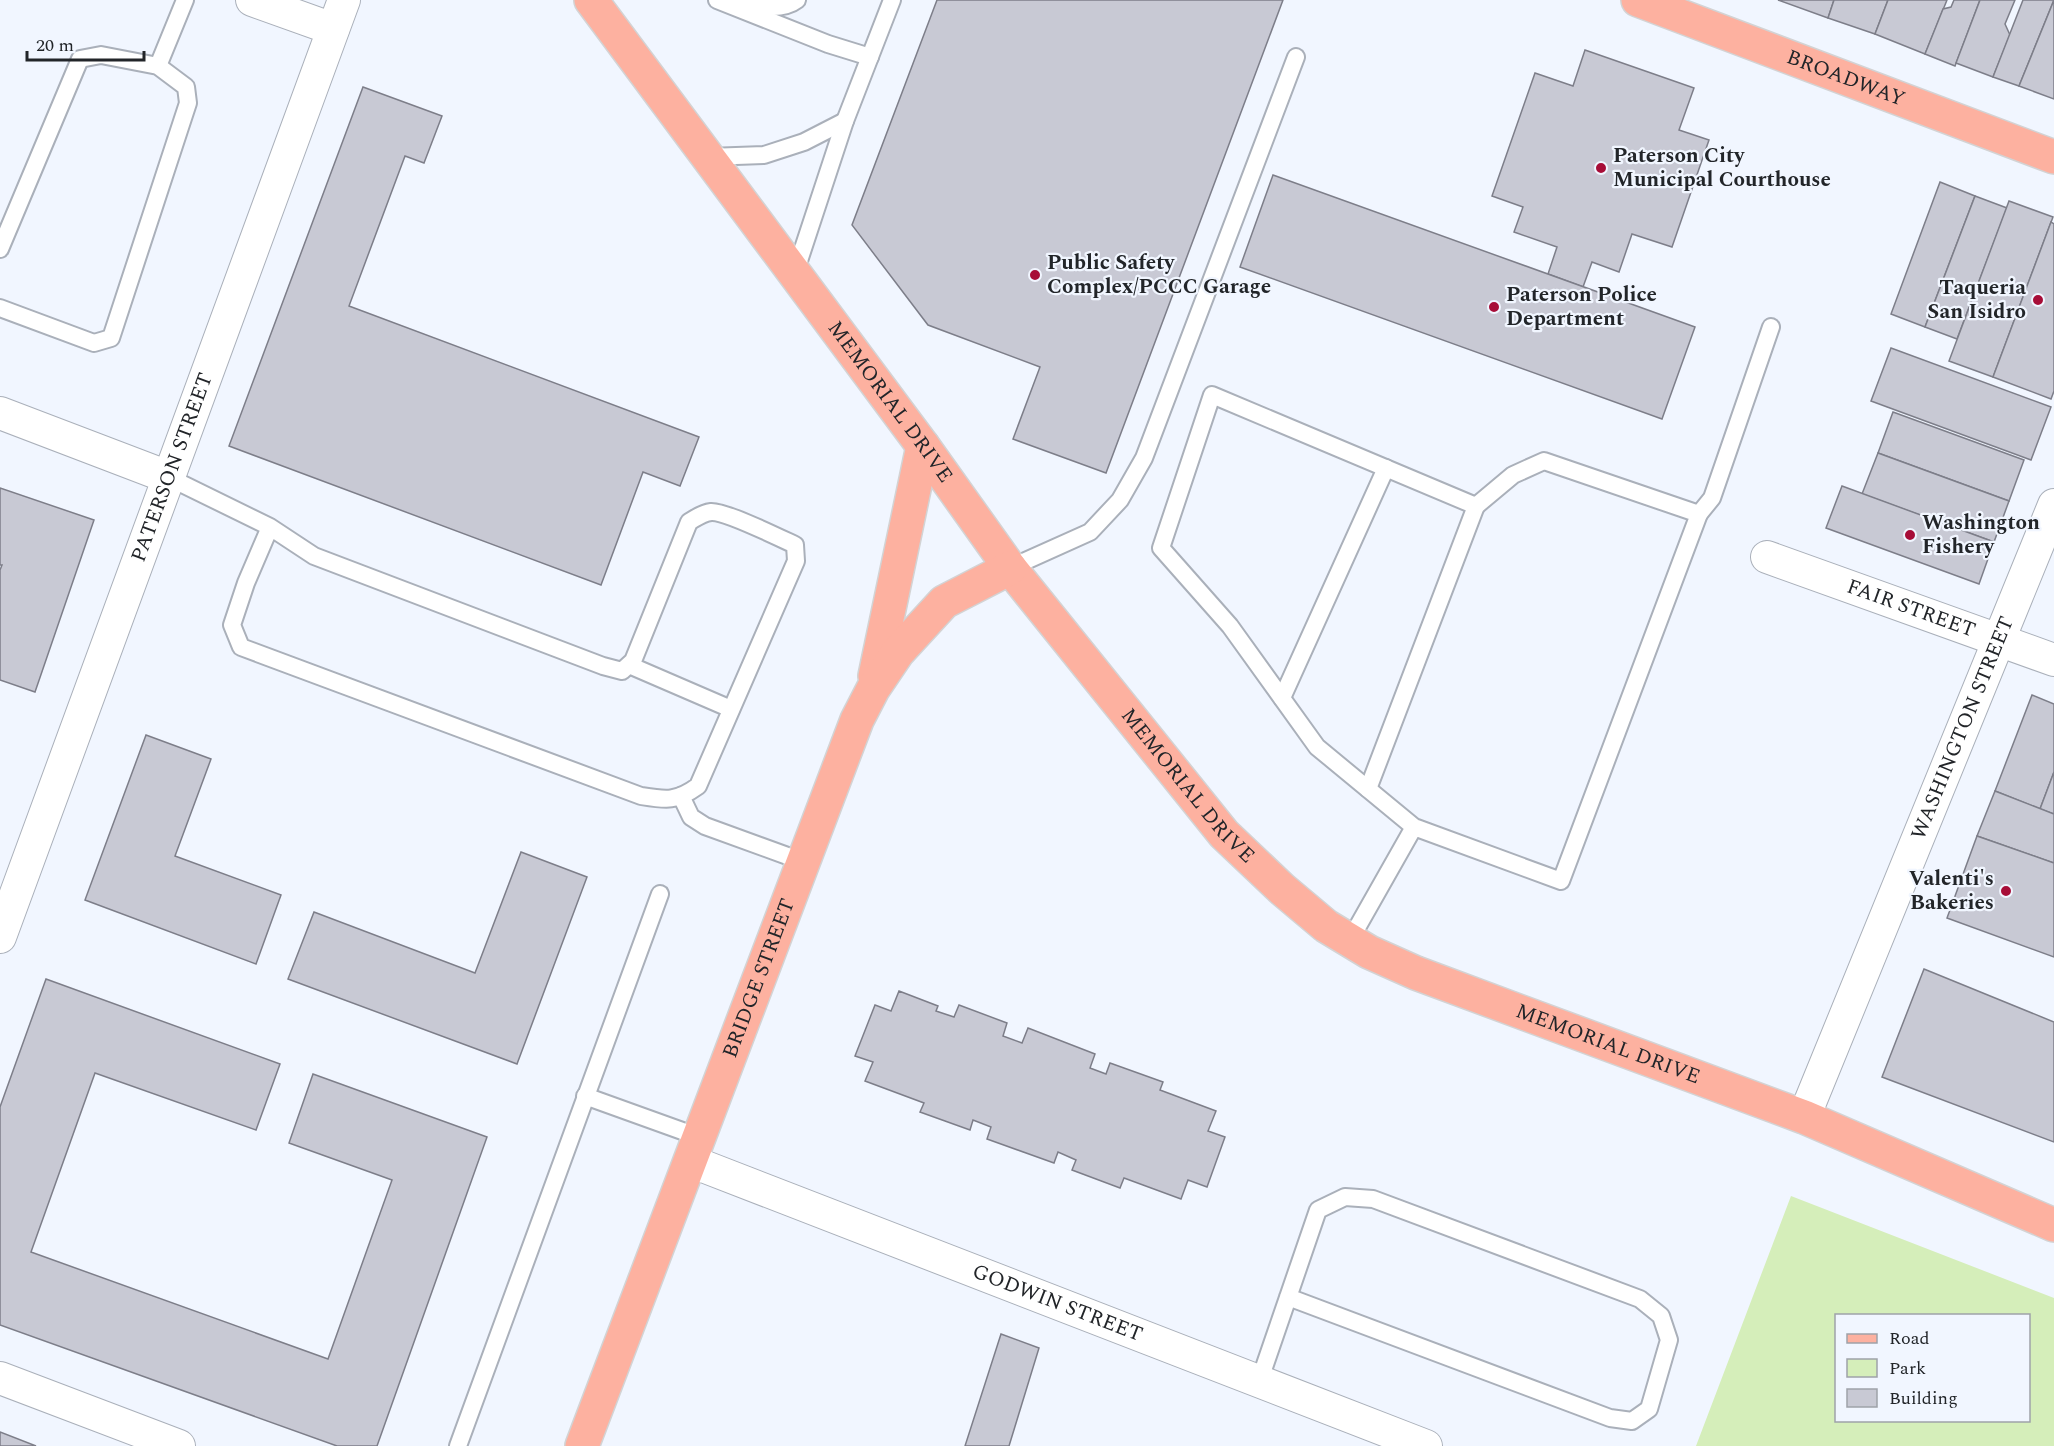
<svg xmlns="http://www.w3.org/2000/svg" width="2054" height="1446" font-family="Spectral,serif">
	<style>
		.green { fill: #d5eeba; fill-rule: evenodd }
		.building { fill: #c8c9d4; stroke: #7d7e89; stroke-width: 1.5 }
		.lines { fill: none; stroke-linecap: round; stroke-linejoin: round }
		.lane-casing { stroke: #aab0ba; stroke-width: 20 }
		.street-casing { stroke: #aab0ba; stroke-width: 34 }
		.primary-casing { stroke: #d3d3d4; stroke-width: 36 }
		.lane { stroke: #fff; stroke-width: 16 }
		.street { stroke: #fff; stroke-width: 32 }
		.primary { stroke: #fdb1a0; stroke-width: 33 }
		.poi-dot { fill: #a70d37; stroke: #f1f6ff; stroke-width: 2 }
		.labels { text-anchor: middle; dominant-baseline: central; stroke-width: 4.5; stroke-linejoin: round; paint-order: stroke }
		.street-label { font-size: 21px; fill: #222529; stroke: #f1f6ff }
		.poi-label { font-size: 21px; font-weight: bold; fill: #222529; stroke: #f1f6ff; text-anchor: start }
	</style>
	<rect width="100%" height="100%" fill="#f1f6ff"/>
	<path class="green" d="M1791,1196L2054,1298V1446H1696ZM1836,1316H2028V1420H1836Z"/>
	<g class="building">
		<polygon points="937,0 1283,0 1106,473 1013,439 1040,367 928,325 852,225"/>
		<polygon points="1778,0 1834,0 1828,18"/>
		<polygon points="1834,0 1888,0 1875,34 1828,18"/>
		<polygon points="1888,0 1947,0 1925,54 1875,34"/>
		<polygon points="1954,0 1980,0 1955,66 1925,54 1943,9 1951,7"/>
		<polygon points="1980,0 2015,0 2005,24 2010,35 1993,77 1956,63"/>
		<polygon points="2023,0 2054,0 2019,86 1993,77"/>
		<polygon points="2054,0 2054,99 2019,86"/>
		<polygon points="1585,50 1694,88 1679,130 1709,140 1672,247 1632,234 1619,272 1592,262 1583,287 1548,274 1557,247 1514,232 1523,207 1492,196 1535,73 1573,86"/>
		<polygon points="363,87 442,116 424,163 405,156 349,306 699,437 680,486 643,472 601,585 229,446"/>
		<polygon points="1273,175 1695,327 1662,419 1240,267"/>
		<polygon points="1940,182 1975,196 1925,327 1891,314"/>
		<polygon points="1975,196 2007,208 1957,339 1925,327"/>
		<polygon points="2009,201 2053,217 1993,377 1949,361"/>
		<polygon points="2051,222 2054,224 2054,391 2051,399 1993,377"/>
		<polygon points="1891,348 2051,407 2031,460 1871,401"/>
		<polygon points="1893,412 2024,460 2009,501 1878,453"/>
		<polygon points="1878,453 2009,501 1994,542 1862,494"/>
		<polygon points="1842,486 1994,542 1979,584 1826,528"/>
		<polygon points="0,488 94,520 35,692 0,680 0,570 2,565 0,565"/>
		<polygon points="2032,695 2054,704 2054,772 2040,809 1995,791"/>
		<polygon points="146,735 211,759 175,856 281,895 256,964 85,900"/>
		<polygon points="2054,772 2054,814 2040,809"/>
		<polygon points="1995,791 2054,814 2054,863 1977,836"/>
		<polygon points="1977,836 2054,863 2054,957 1947,918"/>
		<polygon points="521,852 587,877 517,1064 288,979 314,912 475,973"/>
		<polygon points="1924,969 2054,1022 2054,1142 1882,1077"/>
		<polygon points="46,979 280,1064 256,1130 95,1073 31,1252 328,1359 392,1180 289,1143 313,1074 487,1137 377,1446 337,1446 0,1325 0,1107"/>
		<polygon points="899,991 938,1006 936,1011 954,1017 959,1005 1007,1023 1003,1036 1022,1043 1028,1028 1095,1054 1090,1068 1106,1074 1110,1063 1163,1082 1160,1090 1216,1111 1208,1131 1225,1137 1207,1187 1188,1180 1181,1199 1124,1178 1120,1188 1072,1170 1076,1160 1058,1152 1054,1163 987,1139 991,1127 973,1120 970,1130 920,1112 924,1103 865,1081 873,1062 855,1056 875,1005 891,1011"/>
		<polygon points="1001,1334 1039,1348 1009,1446 965,1446"/>
		<polygon points="0,1432 36,1446 0,1446"/>
	</g>
	<g class="lines">
		<g class="lane-casing">
			<g id="lane">
				<polyline points="717,0 828,44 870,57"/>
				<path d="M744,3C760,7 783,11 797,0"/>
				<polyline points="158,66 185,0"/>
				<polyline points="708,157 764,155 804,142 845,121"/>
				<polyline points="0,249 80,59 101,55 158,66 186,87 188,103 111,338 94,343 0,308"/>
				<polyline points="795,273 845,121 892,0"/>
				<path d="M168,477L270,527L314,556L603,666L622,671L633,661L689,522C696,518 702,513 711,512C725,511 780,538 795,545L796,561L698,786C676,802 666,800 641,796L241,647L232,625L246,583L270,527"/>
				<polyline points="1699,514 1712,498 1771,327"/>
				<polyline points="1010,568 1090,532 1120,500 1144,458 1296,57"/>
				<polyline points="629,665 731,709"/>
				<polyline points="1282,698 1386,468"/>
				<polyline points="1368,789 1476,506"/>
				<polyline points="681,796 691,817 705,826 804,862"/>
				<polyline points="1350,940 1414,827 1317,747 1230,626 1161,548 1212,395 1476,506 1513,475 1544,461 1699,514 1561,881 1414,827"/>
				<polyline points="585,1096 699,1137"/>
				<polyline points="1259,1382 1318,1210 1345,1197 1373,1199 1640,1299 1661,1316 1669,1340 1649,1409 1632,1421 1610,1418 1288,1297"/>
				<polyline points="458,1446 660,894"/>
			</g>
		</g>
		<g class="street-casing">
			<g id="street">
				<polyline points="252,0 333,29"/>
				<polyline points="0,413 168,477"/>
				<path id="s1" d="M1767,557L2054,660"/>
				<path id="s2" d="M0,937L344,0"/>
				<path id="s3" d="M1804,1117L2054,505"/>
				<path id="s4" d="M690,1161L1426,1446"/>
				<polyline points="0,1378 179,1446"/>
			</g>
		</g>
		<g class="primary-casing">
			<g id="primary">
				<path id="s5" d="M591,0L923,446L1010,568L1224,834L1282,889L1326,926L1369,952L1416,973L1804,1117L2054,1225"/>
				<path id="s6" d="M1638,0L2054,157"/>
				<polyline points="875,676 923,446"/>
				<path id="s7" d="M582,1446L857,720L873,689L898,652L944,602L1010,568"/>
			</g>
		</g>
		<use href="#lane" class="lane"/>
		<use href="#street" class="street"/>
		<use href="#primary" class="primary"/>
	</g>
	<g class="poi-dot">
		<circle cx="1601" cy="168" r="6"/>
		<circle cx="1035" cy="275" r="6"/>
		<circle cx="2038" cy="300" r="6"/>
		<circle cx="1494" cy="307" r="6"/>
		<circle cx="1910" cy="535" r="6"/>
		<circle cx="2006" cy="891" r="6"/>
	</g>
	<g class="labels">
		<g class="street-label">
			<text stroke="none"><textPath href="#s6" startOffset="222">BROADWAY</textPath></text>
			<text stroke="none"><textPath href="#s5" startOffset="501">MEMORIAL DRIVE</textPath></text>
			<text stroke="none"><textPath href="#s2" startOffset="500">PATERSON STREET</textPath></text>
			<text stroke="none"><textPath href="#s1" startOffset="153">FAIR STREET</textPath></text>
			<text stroke="none"><textPath href="#s3" startOffset="420">WASHINGTON STREET</textPath></text>
			<text stroke="none"><textPath href="#s5" startOffset="987">MEMORIAL DRIVE</textPath></text>
			<text stroke="none"><textPath href="#s7" startOffset="500">BRIDGE STREET</textPath></text>
			<text stroke="none"><textPath href="#s5" startOffset="1491">MEMORIAL DRIVE</textPath></text>
			<text stroke="none"><textPath href="#s4" startOffset="394">GODWIN STREET</textPath></text>
		</g>
		<g class="poi-label">
			<text x="1613" y="156">Paterson City<tspan x="1613" dy="24">Municipal Courthouse</tspan></text>
			<text x="1047" y="263">Public Safety<tspan x="1047" dy="24">Complex/PCCC Garage</tspan></text>
			<text x="2026" y="288" text-anchor="end">Taqueria<tspan x="2026" dy="24">San Isidro</tspan></text>
			<text x="1506" y="295">Paterson Police<tspan x="1506" dy="24">Department</tspan></text>
			<text x="1922" y="523">Washington<tspan x="1922" dy="24">Fishery</tspan></text>
			<text x="1994" y="879" text-anchor="end">Valenti's<tspan x="1994" dy="24">Bakeries</tspan></text>
		</g>
	</g>
	<rect x="1835" y="1314" width="195" height="108" fill="#f1f6ff" stroke="#9ea2a9" stroke-width="1.5"/>
	<rect x="1847" y="1334" width="30" height="9" fill="#fdb1a0" stroke="#9ea2a9" stroke-width="1.5"/>
	<text x="1889" y="1344" font-size="18" fill="#222529">Road</text>
	<rect x="1847" y="1359" width="30" height="18" fill="#d5eeba" stroke="#9ea2a9" stroke-width="1.5"/>
	<text x="1889" y="1374" font-size="18" fill="#222529">Park</text>
	<rect x="1847" y="1389" width="30" height="18" fill="#c8c9d4" stroke="#9ea2a9" stroke-width="1.5"/>
	<text x="1889" y="1404" font-size="18" fill="#222529">Building</text>
	<path d="M27 51v9h117v-9" fill="none" stroke="#222529" stroke-width="3"/>
	<text x="36" y="51" font-size="18" fill="#222529" stroke="#f1f6ff" stroke-width="4.5" paint-order="stroke">20 m</text>
</svg>
